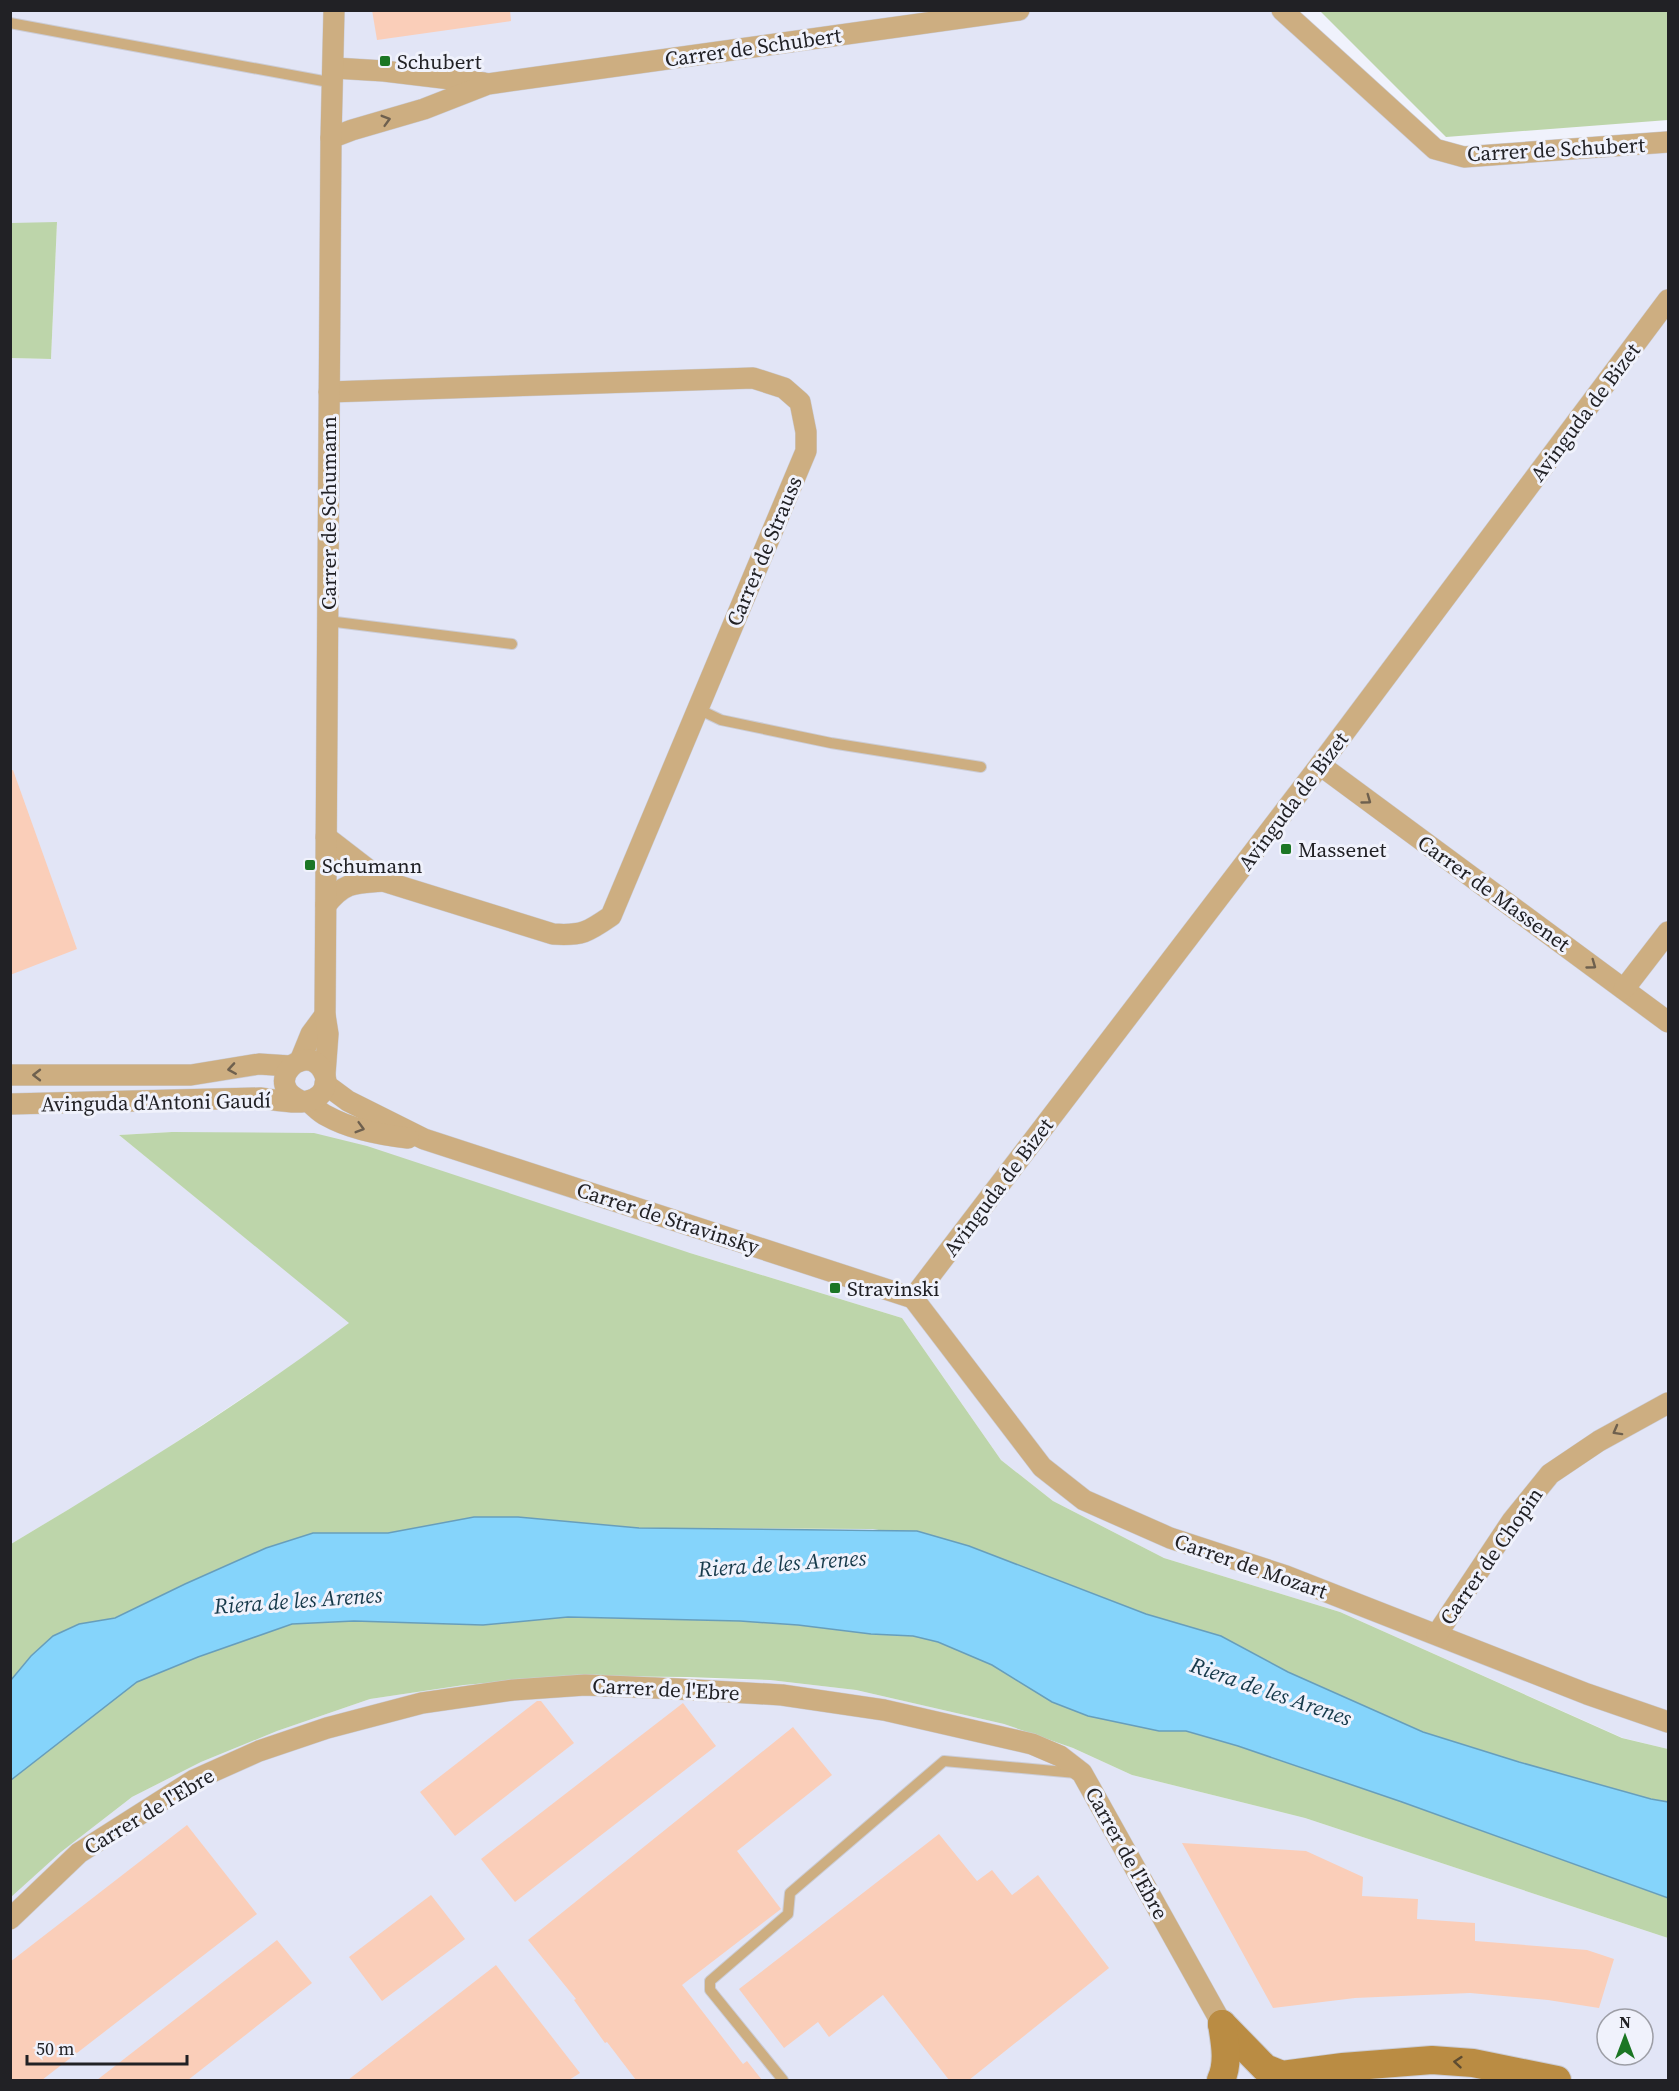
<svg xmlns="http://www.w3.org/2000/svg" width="1679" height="2091" font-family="'Source Serif 4',serif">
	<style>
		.built { fill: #e2e5f6; fill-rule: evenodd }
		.green { fill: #bdd5aa }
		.water { fill: #85d4fb; stroke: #679ebb; stroke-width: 1.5 }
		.building { fill: #faceb9 }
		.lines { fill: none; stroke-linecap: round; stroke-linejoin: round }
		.service-casing { stroke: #cbccd5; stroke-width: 12 }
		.minor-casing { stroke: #cbccd5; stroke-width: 22 }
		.secondary-casing { stroke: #cbccd5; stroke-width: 30 }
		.service { stroke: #cdae81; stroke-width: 10 }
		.minor { stroke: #cdae81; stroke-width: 21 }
		.secondary { stroke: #ba8c43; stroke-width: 28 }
		.oneway { stroke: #6e604e }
		.oneway2 { stroke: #5e4c31 }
		.poi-dot { fill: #1b7624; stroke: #f0f2fc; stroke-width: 2 }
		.labels { text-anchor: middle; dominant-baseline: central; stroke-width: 6; stroke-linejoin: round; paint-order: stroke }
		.street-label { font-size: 21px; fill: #212125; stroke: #f0f2fc }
		.poi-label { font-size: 21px; fill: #212125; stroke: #f0f2fc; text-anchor: start }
		.water-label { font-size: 22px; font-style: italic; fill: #16394a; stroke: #f0f2fc }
	</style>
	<rect width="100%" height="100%" fill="#f0f2fc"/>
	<g class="built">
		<polygon points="10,11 1282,11 1435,149 1668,142 1668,1749 1623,1738 1340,1612 1164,1558 1053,1501 1001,1460 902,1318 690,1253 172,1132 119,1135 350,1323 304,1357 133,1471 11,1544 10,358 51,359 57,223 11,223"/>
		<path d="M570,1676L770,1680L856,1690L1004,1724L1073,1748L1132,1775L1305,1818L1668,1938V2080H11L10,1897L61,1852L132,1797L201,1762L277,1731L370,1699L464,1685ZM1607,2019H1643V2055H1607Z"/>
	</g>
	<g class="green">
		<polygon points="1320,11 1668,11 1668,120 1446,137"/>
		<polygon points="57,222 51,359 11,358 11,223"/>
		<path d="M172,1132L314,1133L367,1146L690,1253L902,1318L1001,1460L1053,1501L1164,1558L1340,1612L1622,1738L1668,1749V1802L1651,1799L1519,1762L1423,1732L1288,1672L1221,1636L1146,1614L969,1546L873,1529L639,1528L518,1517H474L388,1533H313L266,1548L185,1584L115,1618L79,1624L53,1636L31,1656L11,1680V1544C126,1475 241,1404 349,1323L119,1135Z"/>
		<polygon points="568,1617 740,1621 798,1625 871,1634 913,1636 938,1642 1159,1731 1186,1731 1238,1746 1402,1802 1668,1898 1668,1938 1305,1818 1132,1775 1073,1748 1004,1724 856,1690 770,1680 687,1677 570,1676 464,1685 370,1699 277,1731 201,1762 132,1797 61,1852 11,1897 11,1780 137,1682 198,1657 292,1624 354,1621 483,1625"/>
	</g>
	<polygon class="water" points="474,1517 518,1517 639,1528 917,1531 969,1546 1146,1614 1221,1636 1288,1672 1423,1732 1519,1762 1651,1799 1668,1802 1668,1898 1402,1802 1238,1746 1186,1731 1159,1731 1088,1716 1052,1702 992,1665 938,1642 913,1636 871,1634 798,1625 740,1621 568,1617 483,1625 354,1621 292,1624 198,1657 137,1682 11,1780 11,1680 31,1656 53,1636 79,1624 115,1618 185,1584 266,1548 313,1533 388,1533"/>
	<g class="building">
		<polygon points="372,10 510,10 511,21 377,40"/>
		<polygon points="13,770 77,949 10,975 10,771"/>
		<polygon points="537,1701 541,1701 574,1743 455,1836 420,1792"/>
		<polygon points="683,1703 716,1746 515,1902 481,1859"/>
		<polygon points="793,1727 832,1775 737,1851 781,1909 682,1985 743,2064 747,2061 762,2080 636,2080 607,2042 605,2043 574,2000 576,1999 528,1940"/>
		<polygon points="187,1825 257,1914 42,2080 10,2080 10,1962"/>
		<polygon points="939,1834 977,1881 992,1870 1012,1895 1038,1875 1109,1968 969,2080 949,2080 883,1995 829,2037 818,2022 784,2048 739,1989"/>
		<polygon points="1182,1843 1306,1851 1363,1877 1362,1896 1418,1899 1417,1919 1475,1923 1475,1941 1587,1950 1614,1959 1599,2008 1548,2000 1470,1993 1355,1998 1273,2008"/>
		<polygon points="431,1895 465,1939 382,2001 349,1957"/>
		<polygon points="277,1940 312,1983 188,2080 97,2080"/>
		<polygon points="496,1965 580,2073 569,2080 348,2080"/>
	</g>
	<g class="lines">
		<g class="service-casing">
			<g id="service">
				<polyline points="10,23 334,83"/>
				<polyline points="328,621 512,644"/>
				<polyline points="698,709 721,720 831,743 981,767"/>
				<polyline points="783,2080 710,1990 710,1981 788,1914 790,1893 944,1761 1076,1773"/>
			</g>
		</g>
		<g class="minor-casing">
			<g id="minor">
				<polyline points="1282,10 1435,149 1464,157 1668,142"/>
				<polyline points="334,68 384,71 484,83"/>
				<polyline points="331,138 352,130 424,109 488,84 1019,10"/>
				<polyline points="1320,765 1668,1022"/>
				<polyline points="326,837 383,881"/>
				<path d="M326,905C344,882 355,883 383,881L553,934C582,936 588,932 611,916L806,451V432L800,402L784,388L753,378L329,392"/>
				<polyline points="1624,989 1668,932"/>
				<polyline points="300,1061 311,1034 325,1015"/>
				<polyline points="325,1074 328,1034 325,1015 331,138 334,10"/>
				<polyline points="10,1075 191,1075 259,1064 290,1066"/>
				<polyline points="325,1084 348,1101 424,1139 913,1298"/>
				<path d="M308,1101C314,1106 320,1113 327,1116C350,1129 382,1135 408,1138"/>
				<path d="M10,1104L260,1098C278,1100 315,1110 324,1089C327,1083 326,1076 323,1071C306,1040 260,1083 301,1101"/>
				<polyline points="913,1298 1320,765 1668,300"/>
				<polyline points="913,1298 1042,1467 1084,1500 1170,1538 1286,1576 1587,1694 1668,1722"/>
				<polyline points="1437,1634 1512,1521 1550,1474 1599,1441 1668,1403"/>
				<polyline points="10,1919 79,1853 194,1780 259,1751 327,1728 422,1703 513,1690 585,1685 678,1689 782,1695 884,1710 1032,1744 1060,1756 1082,1773 1222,2024"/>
			</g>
		</g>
		<g class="secondary-casing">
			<g id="secondary">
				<polyline points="1222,2024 1265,2068 1282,2075 1343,2067 1432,2060 1473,2063 1557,2080"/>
				<path d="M1221,2080C1229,2063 1225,2043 1222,2024"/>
			</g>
		</g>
		<use href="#service" class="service"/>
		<use href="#minor" class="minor"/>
		<use href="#secondary" class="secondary"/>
	</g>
	<defs><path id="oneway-chevron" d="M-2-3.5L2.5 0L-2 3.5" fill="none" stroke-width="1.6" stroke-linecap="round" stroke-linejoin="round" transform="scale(1.5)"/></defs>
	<g class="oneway">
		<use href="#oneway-chevron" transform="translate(386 120) rotate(-16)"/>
		<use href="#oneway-chevron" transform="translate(1367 800) rotate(36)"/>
		<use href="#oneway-chevron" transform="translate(1592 965) rotate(36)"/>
		<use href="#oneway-chevron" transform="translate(232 1069) rotate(171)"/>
		<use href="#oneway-chevron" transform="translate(37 1075) rotate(-180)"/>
		<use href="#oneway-chevron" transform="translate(360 1128) rotate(16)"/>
		<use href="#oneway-chevron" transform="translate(1617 1431) rotate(151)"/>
	</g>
	<use class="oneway2" href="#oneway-chevron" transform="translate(1458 2062) rotate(-175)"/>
	<g class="poi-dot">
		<rect x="379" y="55" width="12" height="12" rx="3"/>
		<rect x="1280" y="843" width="12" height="12" rx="3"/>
		<rect x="304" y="859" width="12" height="12" rx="3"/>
		<rect x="829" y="1282" width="12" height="12" rx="3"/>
	</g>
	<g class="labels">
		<g class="street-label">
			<text transform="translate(753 47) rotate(-8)">Carrer de Schubert</text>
			<text transform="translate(1556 149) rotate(-3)">Carrer de Schubert</text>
			<text transform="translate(1585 412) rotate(-53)">Avinguda de Bizet</text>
			<text transform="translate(328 513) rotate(-90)">Carrer de Schumann</text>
			<text transform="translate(764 551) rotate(-67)">Carrer de Strauss</text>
			<text transform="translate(1293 801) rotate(-53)">Avinguda de Bizet</text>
			<text transform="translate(1494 893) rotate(36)">Carrer de Massenet</text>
			<text transform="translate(156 1102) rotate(-1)">Avinguda d'Antoni Gaudí</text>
			<text transform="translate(998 1187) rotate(-53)">Avinguda de Bizet</text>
			<text transform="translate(668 1218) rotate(18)">Carrer de Stravinsky</text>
			<text transform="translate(1491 1556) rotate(-55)">Carrer de Chopin</text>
			<text transform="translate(1251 1566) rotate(19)">Carrer de Mozart</text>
			<text transform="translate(666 1689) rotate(3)">Carrer de l'Ebre</text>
			<text transform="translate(149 1811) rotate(-31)">Carrer de l'Ebre</text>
			<text transform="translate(1127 1853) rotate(61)">Carrer de l'Ebre</text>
		</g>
		<g class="poi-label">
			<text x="397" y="61">Schubert</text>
			<text x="1298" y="849">Massenet</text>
			<text x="322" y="865">Schumann</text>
			<text x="847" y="1288">Stravinski</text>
		</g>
		<g class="water-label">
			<text transform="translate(782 1563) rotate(-4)">Riera de les Arenes</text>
			<text transform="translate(298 1600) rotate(-4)">Riera de les Arenes</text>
			<text transform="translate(1271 1691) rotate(19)">Riera de les Arenes</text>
		</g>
	</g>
	<rect width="1679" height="2091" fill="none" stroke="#212125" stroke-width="24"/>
	<g transform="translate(1625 2037)"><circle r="28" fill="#f0f2fc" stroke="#9d9ea6" stroke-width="1.5"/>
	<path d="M0-4.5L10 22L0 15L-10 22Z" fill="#1b7624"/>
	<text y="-9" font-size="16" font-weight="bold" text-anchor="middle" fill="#212125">N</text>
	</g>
	<path d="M27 2055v9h160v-9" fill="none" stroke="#212125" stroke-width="3"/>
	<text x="36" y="2055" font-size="18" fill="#212125" stroke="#f0f2fc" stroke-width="4.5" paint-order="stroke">50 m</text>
</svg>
